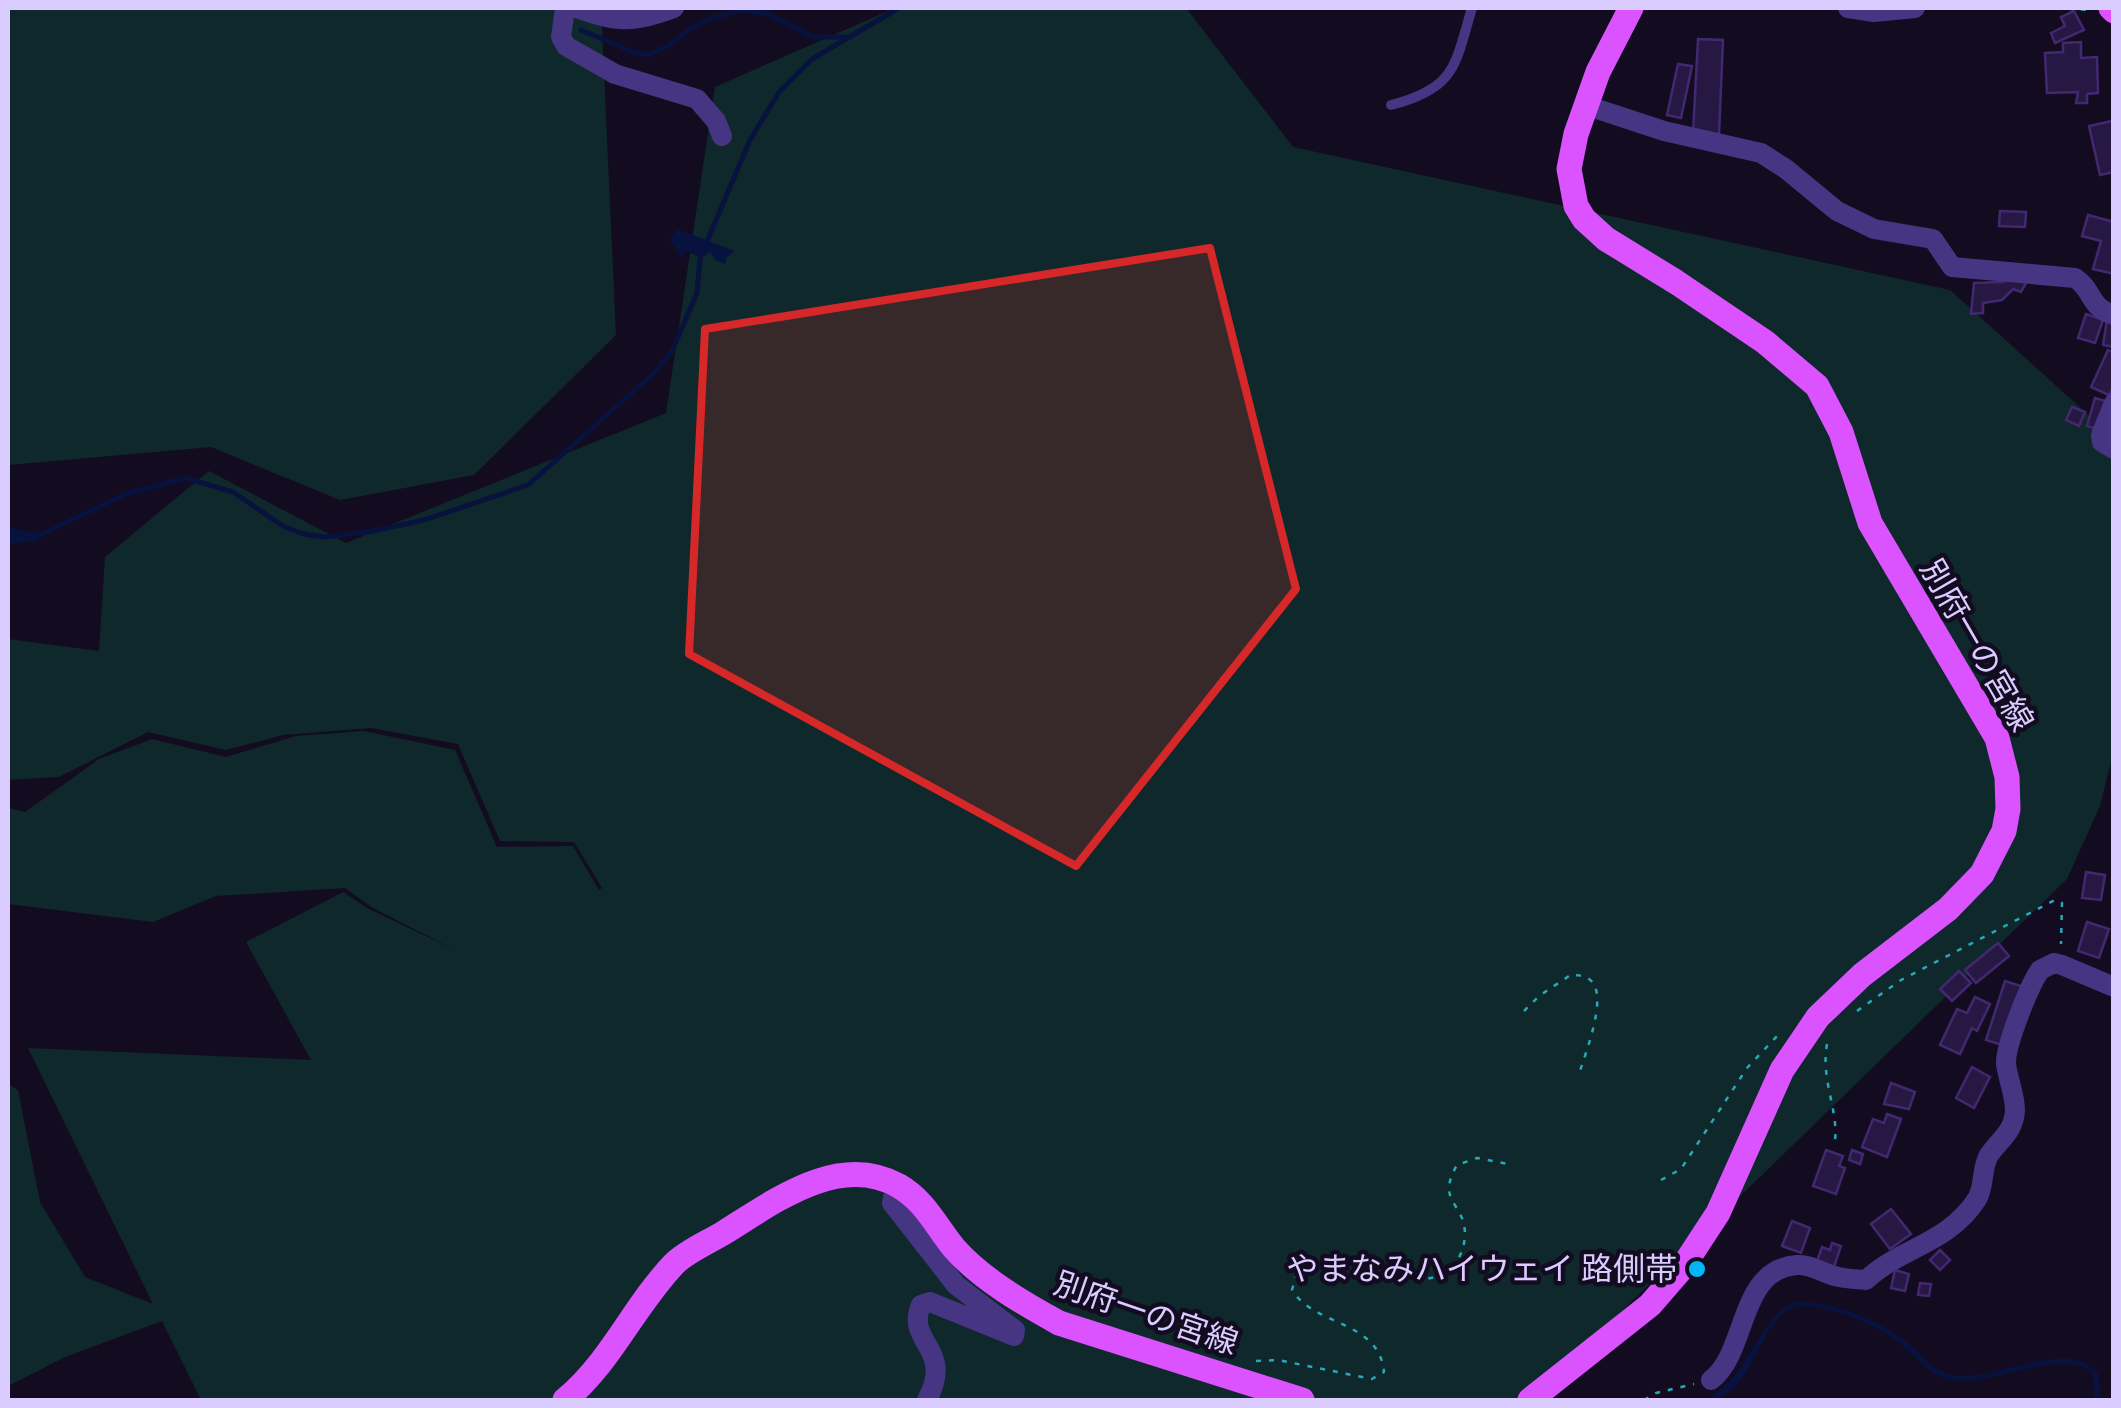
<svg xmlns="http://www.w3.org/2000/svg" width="2121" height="1408" font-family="'Roboto Condensed','Noto Sans JP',sans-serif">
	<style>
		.green { fill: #0f282b }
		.water { fill: #07123f }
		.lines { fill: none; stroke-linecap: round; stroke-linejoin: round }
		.stream { stroke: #07123f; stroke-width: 5 }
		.building { fill: #271743; stroke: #422870; stroke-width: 2.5 }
		.path { stroke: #29a8b7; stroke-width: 2.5; stroke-dasharray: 5 8; stroke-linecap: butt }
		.lane { stroke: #453582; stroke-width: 10 }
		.street { stroke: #453582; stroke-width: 20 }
		.primary { stroke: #db53ff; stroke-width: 25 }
		.marked { fill: #d62828; fill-opacity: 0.2; stroke: #d62828; stroke-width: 8; stroke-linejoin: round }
		.poi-dot { fill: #00b6f7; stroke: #130c21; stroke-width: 4 }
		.labels { text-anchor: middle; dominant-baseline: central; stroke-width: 9; stroke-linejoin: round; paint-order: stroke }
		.street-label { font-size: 32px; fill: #dbccff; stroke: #130c21 }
		.poi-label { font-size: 32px; fill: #dbccff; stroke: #130c21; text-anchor: end }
	</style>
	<rect width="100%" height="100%" fill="#130c21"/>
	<g class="green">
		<polygon points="8,8 601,8 616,335 474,475 340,500 211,447 8,465"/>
		<polygon points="895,8 1186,8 1293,147 1950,290 2113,437 2113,754 2100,806 2067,879 1530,1400 201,1400 162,1321 65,1357 8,1386 8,1084 18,1090 40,1202 85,1277 153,1304 28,1048 311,1060 246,942 343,892 367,908 455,950 373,908 345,888 216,896 153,922 8,904 8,808 25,812 99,759 152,739 226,757 296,736 364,731 455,750 497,847 573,846 599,890 602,888 574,842 500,841 458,744 371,728 283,735 226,750 148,732 59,777 8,780 8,639 99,651 105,557 209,471 346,543 666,413 715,87"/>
	</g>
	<g class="water">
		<polygon points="677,229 735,251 727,257 725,264 715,260 710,252 702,258 686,251 683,255 685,264 670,240"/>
		<polygon points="8,528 47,534 36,541 8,544"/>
		<path d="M1794,1302C1833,1301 1879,1319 1909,1344C1924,1356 1931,1370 1952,1375C1994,1383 2071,1334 2099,1375L2100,1400H2095L2092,1373C2062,1346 1992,1387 1952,1380C1928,1376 1920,1360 1903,1346C1883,1328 1824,1301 1797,1307C1757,1316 1755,1401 1705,1400C1750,1377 1756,1320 1794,1302Z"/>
	</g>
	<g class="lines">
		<g class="stream">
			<polyline points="581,30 633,52 649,55 668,46 690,29 715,17 742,10 765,13 813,37 845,37"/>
			<polyline points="40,535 126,494 185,478 233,492 283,526 303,534 325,537 368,532 424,520 528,485 653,374 672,351 697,293 700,258 750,140 779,92 812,59 899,8"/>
		</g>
	</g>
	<g class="building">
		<polygon points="2074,11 2084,30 2055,43 2051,33 2065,26 2061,17"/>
		<polygon points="1698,39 1723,40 1719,134 1693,133"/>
		<polygon points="2081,42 2081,58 2097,57 2098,93 2087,94 2087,103 2076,103 2078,92 2047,93 2045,53 2063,52 2063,43"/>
		<polygon points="1678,64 1692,66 1681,118 1667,115"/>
		<polygon points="2112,121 2114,172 2100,175 2089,126"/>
		<polygon points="2000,211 2026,212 2025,227 1999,226"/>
		<polygon points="2088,215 2114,222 2114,274 2093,269 2101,241 2082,236"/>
		<polygon points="2024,275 2026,283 2021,292 2013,289 2002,300 1983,303 1983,313 1971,314 1974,283 2002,282"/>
		<polygon points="2086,314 2103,320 2095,343 2078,338"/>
		<polygon points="2107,320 2114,322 2114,347 2103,345"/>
		<polygon points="2108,350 2114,353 2114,385 2109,395 2091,387"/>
		<polygon points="2095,398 2105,401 2097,429 2087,426"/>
		<polygon points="2072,407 2085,412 2079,426 2066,420"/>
		<polygon points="2086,872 2105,875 2101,900 2082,898"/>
		<polygon points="2087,922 2109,929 2099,958 2078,951"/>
		<polygon points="1998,943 2009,956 1976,983 1965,970"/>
		<polygon points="1959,971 1971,983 1952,1001 1940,989"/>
		<polygon points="2005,981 2024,987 2005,1046 1986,1040"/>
		<polygon points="1975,997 1990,1004 1977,1031 1972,1028 1960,1054 1940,1045 1957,1009 1967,1013"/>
		<polygon points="1972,1067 1990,1077 1974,1108 1956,1098"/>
		<polygon points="1891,1083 1915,1092 1909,1109 1884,1104"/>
		<polygon points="1887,1114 1901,1119 1887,1157 1862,1147 1873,1119 1884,1123"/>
		<polygon points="1826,1150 1843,1156 1839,1166 1845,1168 1836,1194 1813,1186"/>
		<polygon points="1852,1150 1863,1154 1860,1164 1849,1160"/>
		<polygon points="1891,1209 1911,1234 1890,1249 1871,1224"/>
		<polygon points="1792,1221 1810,1228 1801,1253 1782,1246"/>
		<polygon points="1832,1243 1841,1246 1832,1273 1815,1267 1822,1247 1830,1250"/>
		<polygon points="1940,1250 1950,1260 1940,1270 1930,1260"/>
		<polygon points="1895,1270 1909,1274 1905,1291 1891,1288"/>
		<polygon points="1920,1283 1931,1284 1929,1296 1918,1295"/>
	</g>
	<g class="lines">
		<g class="path">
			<polyline points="2055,8 2090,10"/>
			<path d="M1524,1011L1539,996L1572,974C1578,976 1584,975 1589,979C1610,993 1585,1054 1579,1074"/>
			<polyline points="1857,1011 1901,980 2055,900 2062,903 2061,944"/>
			<path d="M1827,1044C1820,1081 1841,1114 1834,1147"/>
			<polyline points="1661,1180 1681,1169 1747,1068 1778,1035"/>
			<path d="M1256,1361L1278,1360L1372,1379L1384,1372C1379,1320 1315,1327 1292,1290L1299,1266C1341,1260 1420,1299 1452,1267C1464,1255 1469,1232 1461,1216C1458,1209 1452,1202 1450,1195C1447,1184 1452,1174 1457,1165L1477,1158L1508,1164"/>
			<polyline points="1644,1400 1656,1393 1694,1384"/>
		</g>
		<path class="lane" d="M1391,105C1457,88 1455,64 1472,8"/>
		<g class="street">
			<polyline points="565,8 561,37 566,46 615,74 697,99 716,121 722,136"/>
			<path d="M576,8C618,22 632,24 674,8"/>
			<polyline points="1848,8 1874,12 1915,8"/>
			<path d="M1585,105L1664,131L1761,153L1786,169L1837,211L1874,229L1933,239L1952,267L2075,278C2094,290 2088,307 2114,315"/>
			<polyline points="2114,403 2101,435 2102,442 2114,449"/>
			<path d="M896,1184L892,1203L956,1285L1015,1330L1014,1336L930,1302L921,1305C905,1343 955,1348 927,1400"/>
			<path d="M1711,1380C1748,1352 1738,1269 1797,1265C1810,1264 1823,1273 1835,1276C1845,1279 1856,1279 1866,1280C1901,1247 1948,1244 1977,1199C1985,1186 1981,1168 1989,1155C2000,1139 2014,1132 2015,1110C2015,1095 2008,1079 2006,1064C2005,1046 2029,986 2040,970L2054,963L2062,965L2114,987"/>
		</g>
		<g class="primary">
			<polyline points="2111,8 2114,11"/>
			<path d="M565,1400C611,1362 633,1307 674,1264C687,1251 709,1242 725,1232C775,1201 839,1152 899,1186C925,1201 936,1226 954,1248C981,1279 1023,1303 1059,1323L1302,1400"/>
			<polyline points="1530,1400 1650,1305 1682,1268 1718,1213 1782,1070 1818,1017 1862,975 1948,909 1982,874 2004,831 2008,809 2007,777 1997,738 1870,523 1841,432 1817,386 1765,342 1676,282 1606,239 1584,219 1576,206 1569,169 1576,134 1598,72 1631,8"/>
		</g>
	</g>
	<path class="marked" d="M1210,248L1296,589L1076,866L689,654L705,329Z"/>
	<circle class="poi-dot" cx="1697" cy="1269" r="10"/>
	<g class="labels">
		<g class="street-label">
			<text transform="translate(1977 645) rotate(60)">別府一の宮線</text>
			<text transform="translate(1146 1313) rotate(19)">別府一の宮線</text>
		</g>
		<g class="poi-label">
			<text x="1677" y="1269">やまなみハイウェイ 路側帯</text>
		</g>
	</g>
	<rect width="2121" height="1408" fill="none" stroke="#dbccff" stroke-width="20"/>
</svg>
